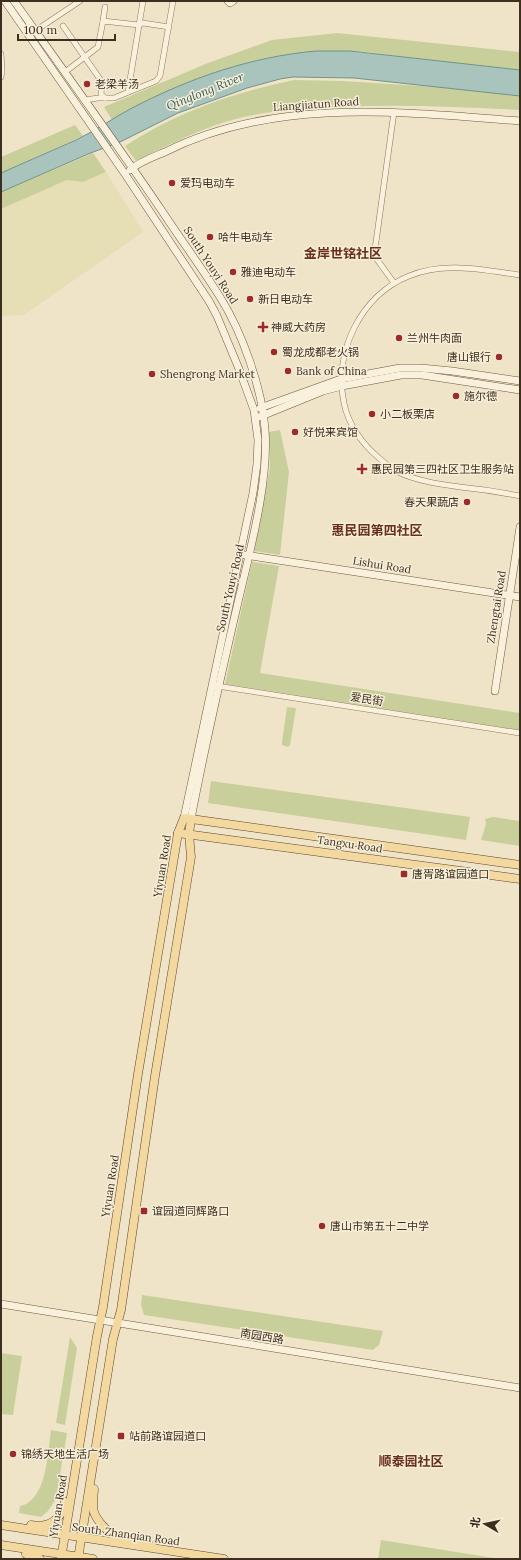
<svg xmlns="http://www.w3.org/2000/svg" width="521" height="1560" font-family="Lora,'Noto Sans SC',serif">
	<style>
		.farmland { fill: #e6deb5 }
		.green { fill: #c9cf9b }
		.water { fill: #a9c4bc; stroke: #6f938a }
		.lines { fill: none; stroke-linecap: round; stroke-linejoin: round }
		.street-casing { stroke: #8d765c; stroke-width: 6 }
		.secondary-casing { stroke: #6f573f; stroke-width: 8 }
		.primary-casing { stroke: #5b4430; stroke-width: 9 }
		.street { stroke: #faf1dc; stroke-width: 5 }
		.secondary { stroke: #faf1dc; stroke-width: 7 }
		.primary { stroke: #f3d9a0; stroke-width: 8 }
		.poi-dot { fill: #9e2a2b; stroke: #f7eed8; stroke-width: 1.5 }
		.labels { text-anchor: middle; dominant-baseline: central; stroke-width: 3; stroke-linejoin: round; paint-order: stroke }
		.poi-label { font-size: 11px; fill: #3d2e20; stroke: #f7eed8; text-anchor: start }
		.street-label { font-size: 11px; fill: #3d2e20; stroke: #f7eed8 }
		.water-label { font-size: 12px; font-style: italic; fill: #2f5d5a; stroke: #f7eed8 }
		.quarter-label { font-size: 13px; font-weight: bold; fill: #6b2e1e; stroke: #f7eed8 }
	</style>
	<rect width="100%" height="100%" fill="#f0e4c8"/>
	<polygon class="farmland" points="106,172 143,232 24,315 1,316 1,209 67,180 83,182"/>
	<g class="green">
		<path d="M337,33L520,52V70C482,67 443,62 405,57C386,55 367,51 348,51C263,49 185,78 112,120L104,107L208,63L272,40Z"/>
		<path d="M294,80L343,81L520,92V110C460,107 401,104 341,107C300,108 256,111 216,125C188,135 162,148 136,161L125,146C176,112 235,92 294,80Z"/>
		<polygon points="75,125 83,136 1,173 1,157"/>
		<polygon points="93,153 106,172 83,182 67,180 1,209 1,192"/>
		<polygon points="280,430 289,472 280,555 254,551 270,467 269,432"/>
		<polygon points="252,562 279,566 260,673 520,713 520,730 225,684"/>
		<polygon points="287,707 296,708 290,745 288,747 282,745 282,742"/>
		<polygon points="211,781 470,817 466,840 208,803"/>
		<polygon points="493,817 520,821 520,846 481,840 486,824 485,819"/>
		<polygon points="142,1295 383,1331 379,1345 373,1350 144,1315 141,1305"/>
		<polygon points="70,1337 77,1348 65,1425 56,1423"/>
		<polygon points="1,1353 22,1356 13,1415 1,1414"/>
		<path d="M51,1430L67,1433L56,1499L48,1511L41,1517L19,1513L20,1506C23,1505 27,1504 29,1502C47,1489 48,1451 51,1430Z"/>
		<polygon points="381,1540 500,1559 378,1559"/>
	</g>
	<path class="water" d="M316,51H350L520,70V96L354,78L293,77L280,79L247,88L178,113L120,142L88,154L1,192V173C26,162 51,151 76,140C95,131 113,118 132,108C190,78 250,57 316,51Z"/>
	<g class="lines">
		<g class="street-casing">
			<g id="street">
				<polyline points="103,21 105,7"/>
				<polyline points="63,26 102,82 101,94 105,98"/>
				<polyline points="35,31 80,1"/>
				<polyline points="1,54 2,71 1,77"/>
				<polyline points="65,72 98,47 103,21 139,25 143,23 169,27"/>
				<polyline points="128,92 143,1"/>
				<polyline points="85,100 98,98 114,98 156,81 160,76 173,1"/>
				<path d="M520,275C483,270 445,261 409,276C361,295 333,352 344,403C348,424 362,444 379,458C385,463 391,469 398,472C417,481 439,484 460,487C480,489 500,492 520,496"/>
				<polyline points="394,283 376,258 375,249 394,112"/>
				<polyline points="217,686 520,733"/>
			</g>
		</g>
		<g class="secondary-casing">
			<g id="secondary">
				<polyline points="5,1 125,174 209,301 217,316 239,369 254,410 258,440 257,464 253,493 184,818"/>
				<path d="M14,1C64,71 114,140 162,211C181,240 202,268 220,297C242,332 262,388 265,429C269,480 251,547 239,598C222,671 205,745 191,819"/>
				<polyline points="228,1 230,3 233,1"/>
				<path d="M130,170C139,162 153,157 165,152C274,97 402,112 520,121"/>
				<polyline points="260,408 341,379 400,368 421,368 452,371 520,381"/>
				<polyline points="259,417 323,391 342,386 401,375 422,375 520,390"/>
				<polyline points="245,555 520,597"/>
				<polyline points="495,691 520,527"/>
				<polyline points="1,1304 520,1388"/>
			</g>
		</g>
		<g class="primary-casing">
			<g id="primary">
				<polyline points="178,833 520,879"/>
				<path d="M94,1489C93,1506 90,1512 103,1526C107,1530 111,1535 117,1537C131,1541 140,1539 153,1547"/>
				<polyline points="1,1525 224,1559"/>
				<path d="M31,1525C50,1528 61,1520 65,1502"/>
				<polyline points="1,1545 93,1559"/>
				<polyline points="26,1554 33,1555 40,1559"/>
				<polyline points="61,1559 97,1336 103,1307 138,1074 178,833 184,818 520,865"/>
				<polyline points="78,1559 113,1339 121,1310 155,1076 191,857 189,834 191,819"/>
			</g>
		</g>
		<use href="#street" class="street"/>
		<use href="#secondary" class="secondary"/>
		<use href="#primary" class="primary"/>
	</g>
	<g class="poi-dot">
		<circle cx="87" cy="84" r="4"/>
		<circle cx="172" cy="183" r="4"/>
		<circle cx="210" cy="237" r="4"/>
		<circle cx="233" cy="272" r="4"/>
		<circle cx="250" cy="299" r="4"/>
		<path d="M261 321h4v4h4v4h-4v4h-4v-4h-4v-4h4z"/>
		<circle cx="399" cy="338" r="4"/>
		<circle cx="274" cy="352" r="4"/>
		<circle cx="499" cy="357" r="4"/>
		<circle cx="288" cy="371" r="4"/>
		<circle cx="152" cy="374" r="4"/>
		<circle cx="456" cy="396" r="4"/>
		<circle cx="372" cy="414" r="4"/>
		<circle cx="295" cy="432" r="4"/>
		<path d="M360 463h4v4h4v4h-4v4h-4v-4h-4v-4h4z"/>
		<circle cx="467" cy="502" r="4"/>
		<rect x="400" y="870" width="8" height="8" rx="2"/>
		<rect x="140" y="1207" width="8" height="8" rx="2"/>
		<circle cx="322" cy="1226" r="4"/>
		<rect x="117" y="1432" width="8" height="8" rx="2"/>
		<circle cx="13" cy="1454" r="4"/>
	</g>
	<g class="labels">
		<g class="poi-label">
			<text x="95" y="84">老梁羊汤</text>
			<text x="180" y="183">爱玛电动车</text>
			<text x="218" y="237">哈牛电动车</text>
			<text x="241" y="272">雅迪电动车</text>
			<text x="258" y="299">新日电动车</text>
			<text x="271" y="327">神威大药房</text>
			<text x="407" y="338">兰州牛肉面</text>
			<text x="282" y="352">蜀龙成都老火锅</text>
			<text x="491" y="357" text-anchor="end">唐山银行</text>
			<text x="296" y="371">Bank of China</text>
			<text x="160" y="374">Shengrong Market</text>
			<text x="464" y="396">施尔德</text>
			<text x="380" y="414">小二板栗店</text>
			<text x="303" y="432">好悦来宾馆</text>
			<text x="371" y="469">惠民园第三四社区卫生服务站</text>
			<text x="459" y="502" text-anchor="end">春天果蔬店</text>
			<text x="412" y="874">唐胥路谊园道口</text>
			<text x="152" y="1211">谊园道同辉路口</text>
			<text x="330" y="1226">唐山市第五十二中学</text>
			<text x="129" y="1436">站前路谊园道口</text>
			<text x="21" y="1454">锦绣天地生活广场</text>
		</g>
		<g class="street-label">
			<text transform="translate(316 104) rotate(-4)">Liangjiatun Road</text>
			<text transform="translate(211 265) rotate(57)">South Youyi Road</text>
			<text transform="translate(382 565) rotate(9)">Lishui Road</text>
			<text transform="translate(230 588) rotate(-77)">South Youyi Road</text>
			<text transform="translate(496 607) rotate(-81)">Zhengtai Road</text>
			<text transform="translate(367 699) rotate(9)">爱民街</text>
			<text transform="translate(350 844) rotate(8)">Tangxu Road</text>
			<text transform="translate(162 866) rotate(-81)">Yiyuan Road</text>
			<text transform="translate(110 1186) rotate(-81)">Yiyuan Road</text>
			<text transform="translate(262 1336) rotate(9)">南园西路</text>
			<text transform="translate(58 1506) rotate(-81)">Yiyuan Road</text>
			<text transform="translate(126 1534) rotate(8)">South Zhanqian Road</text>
		</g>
		<g class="water-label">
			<text transform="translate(205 91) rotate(-22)">Qinglong River</text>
		</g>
		<g class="quarter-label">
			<text x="343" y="253">金岸世铭社区</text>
			<text x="377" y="530">惠民园第四社区</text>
			<text x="411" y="1461">顺泰园社区</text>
		</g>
	</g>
	<rect width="521" height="1560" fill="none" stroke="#3d2e20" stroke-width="4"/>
	<g transform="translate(485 1524) rotate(279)" stroke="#f7eed8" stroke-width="3" paint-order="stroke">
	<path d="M0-3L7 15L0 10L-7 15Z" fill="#3d2e20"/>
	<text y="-6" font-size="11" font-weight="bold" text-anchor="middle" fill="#3d2e20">北</text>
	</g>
	<path d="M18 34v6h97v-6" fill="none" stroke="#3d2e20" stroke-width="2"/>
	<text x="24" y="34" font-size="12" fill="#3d2e20" stroke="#f7eed8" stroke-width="3" paint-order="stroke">100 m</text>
</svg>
